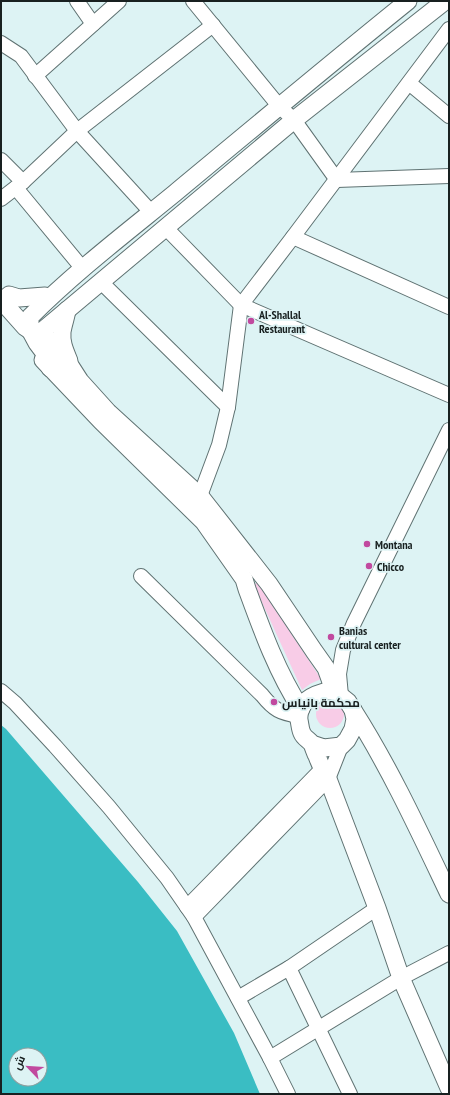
<svg xmlns="http://www.w3.org/2000/svg" width="450" height="1095" font-family="'PT Sans Narrow',Cairo,sans-serif">
	<style>
		.green { fill: #f8cce7 }
		.water { fill: #3abdc3; fill-rule: evenodd }
		.lines { fill: none; stroke-linecap: round; stroke-linejoin: round }
		.minor-casing { stroke: #5f7272; stroke-width: 16 }
		.major-casing { stroke: #5f7272; stroke-width: 19 }
		.minor { stroke: #fff; stroke-width: 14 }
		.major { stroke: #fff; stroke-width: 17 }
		.poi-dot { fill: #c1499f; stroke: #ddf3f4; stroke-width: 1.5 }
		.labels { text-anchor: middle; dominant-baseline: central; stroke-width: 3.5; stroke-linejoin: round; paint-order: stroke }
		.poi-label { font-size: 12px; font-weight: bold; fill: #182020; stroke: #ddf3f4; text-anchor: start }
	</style>
	<rect width="100%" height="100%" fill="#ddf3f4"/>
	<g class="green">
		<polygon points="256,583 258,583 321,679 310,684 302,690 254,585"/>
		<circle cx="330" cy="714" r="14"/>
	</g>
	<path class="water" d="M1,725L6,729L138,882L177,931L234,1033L260,1094H1ZM16,1055H40V1079H16Z"/>
	<g class="lines">
		<g class="minor-casing">
			<g id="minor">
				<polyline points="77,1 93,24"/>
				<polyline points="193,1 279,106 294,120 337,180 449,176"/>
				<polyline points="1,43 21,56 77,131 151,212"/>
				<polyline points="35,76 119,1"/>
				<polyline points="409,83 449,116"/>
				<polyline points="1,160 23,182"/>
				<polyline points="16,188 83,269"/>
				<polyline points="1,199 23,182 77,131 213,25"/>
				<polyline points="166,228 241,305 449,395"/>
				<polyline points="293,237 449,307"/>
				<polyline points="101,282 228,407"/>
				<polyline points="200,496 219,445 228,407 241,305 293,237 449,29"/>
				<path d="M141,576L262,695C274,710 280,713 299,716"/>
				<polyline points="1,691 15,703 55,746 109,807 167,878 194,917 270,1058 288,1094"/>
				<polyline points="341,696 339,674 343,650 354,623 449,430"/>
				<polyline points="187,907 322,769"/>
				<polyline points="194,917 328,779 341,746"/>
				<polyline points="289,968 377,908"/>
				<polyline points="238,998 289,968 350,1094"/>
				<polyline points="270,1058 401,978 449,953"/>
			</g>
		</g>
		<g class="major-casing">
			<g id="major">
				<polyline points="9,295 19,298 45,296 50,297"/>
				<path d="M1,300L25,327C30,331 35,332 41,332L294,120L445,1"/>
				<path d="M67,310C66,317 63,325 62,332C61,343 65,351 69,361"/>
				<polyline points="43,333 71,367 80,381 108,412 200,496 269,584 314,651 326,668 330,679 333,690"/>
				<path d="M43,360L101,421L204,522L244,579L247,589C262,630 277,672 301,709"/>
				<path d="M50,368L46,355L37,343L30,330V317C75,272 126,233 175,193C252,129 330,64 408,1"/>
				<path d="M353,710C390,768 419,831 449,894"/>
				<path d="M312,744L324,748L341,746L347,740L353,729L355,719L353,710L348,702L333,690C316,693 297,700 299,720C300,724 300,729 302,733C304,738 309,740 312,744C314,748 315,753 317,756C320,764 323,771 328,779L377,908L401,978L449,1088"/>
			</g>
		</g>
		<use href="#minor" class="minor"/>
		<use href="#major" class="major"/>
	</g>
	<g class="poi-dot">
		<circle cx="251" cy="321" r="4"/>
		<circle cx="367" cy="544" r="4"/>
		<circle cx="369" cy="566" r="4"/>
		<circle cx="331" cy="637" r="4"/>
		<circle cx="274" cy="702" r="4"/>
	</g>
	<g class="labels">
		<g class="poi-label">
			<text x="259" y="314">Al-Shallal<tspan x="259" dy="14">Restaurant</tspan></text>
			<text x="375" y="544">Montana</text>
			<text x="377" y="566">Chicco</text>
			<text x="339" y="630">Banias<tspan x="339" dy="14">cultural center</tspan></text>
			<text x="282" y="702">محكمة بانياس</text>
		</g>
	</g>
	<rect width="450" height="1095" fill="none" stroke="#182020" stroke-width="4"/>
	<g transform="translate(28 1067) rotate(295)"><circle r="19" fill="#ddf3f4" stroke="#8e9f9f"/>
	<path d="M0-3L7 15L0 10L-7 15Z" fill="#c1499f"/>
	<text y="-6" font-size="11" font-weight="bold" text-anchor="middle" fill="#182020">ش</text>
	</g>
</svg>
